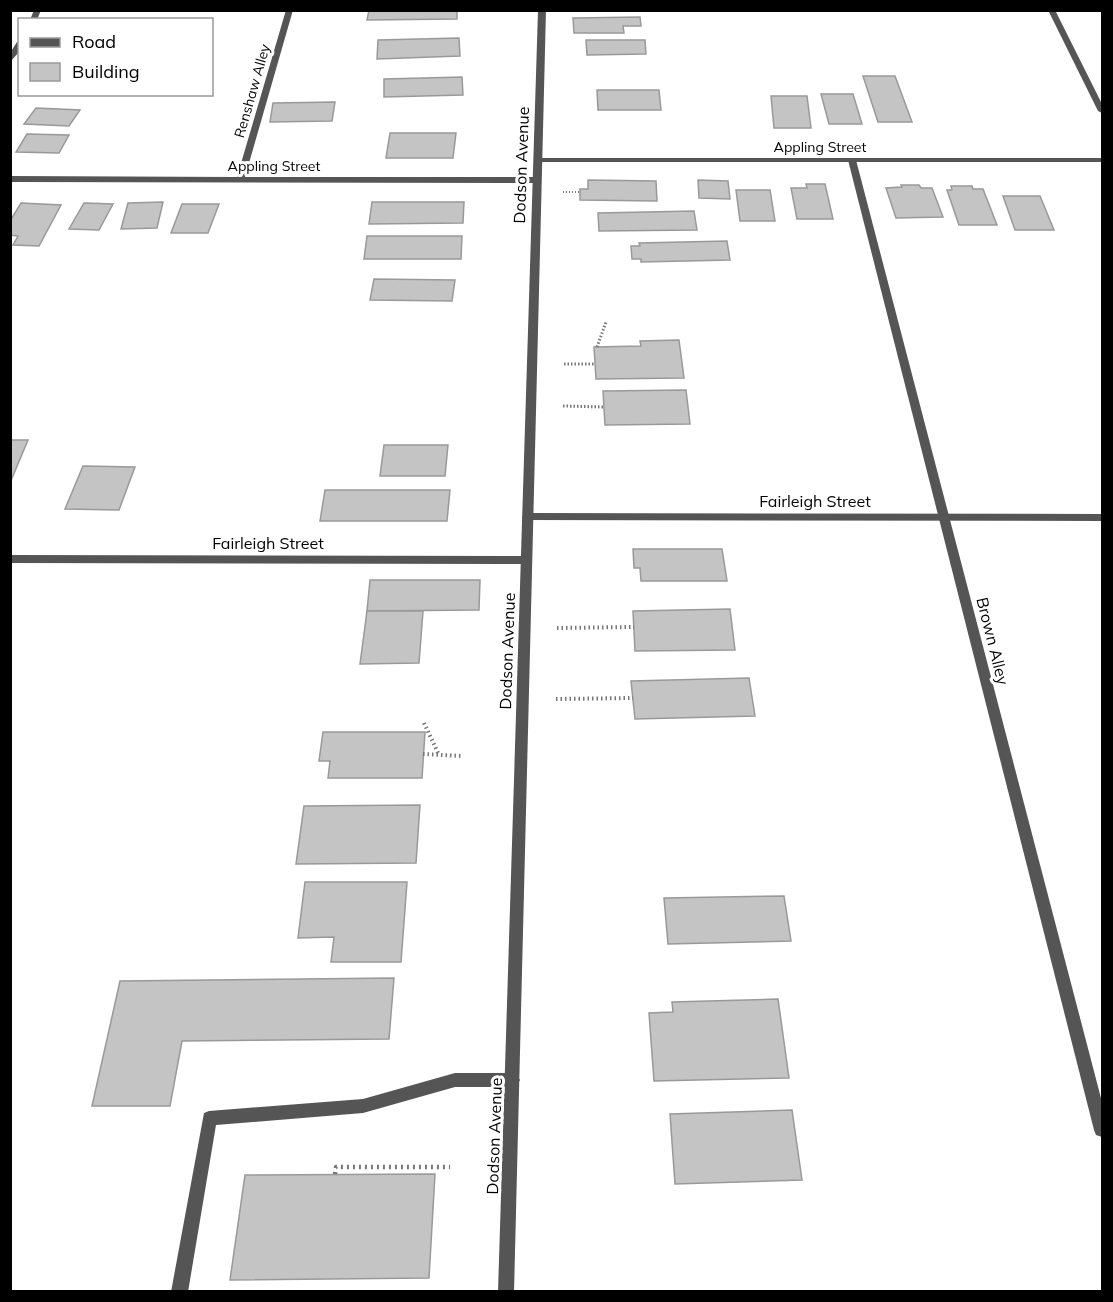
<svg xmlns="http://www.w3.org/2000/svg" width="1113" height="1302" font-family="Mulish,sans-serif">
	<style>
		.building { fill: #c4c4c4; stroke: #999; stroke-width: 1.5 }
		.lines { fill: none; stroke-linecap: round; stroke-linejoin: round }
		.path-far3 { stroke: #777; stroke-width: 2; stroke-dasharray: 1 2; stroke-linecap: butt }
		.path-far2 { stroke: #777; stroke-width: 3; stroke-dasharray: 1.5 2; stroke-linecap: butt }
		.path-far1 { stroke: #777; stroke-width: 4; stroke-dasharray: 1.5 3; stroke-linecap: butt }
		.path { stroke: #777; stroke-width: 4.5; stroke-dasharray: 2 4; stroke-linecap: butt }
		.service { fill: #555; fill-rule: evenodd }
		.minor { fill: #555; fill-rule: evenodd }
		.tertiary { fill: #555; fill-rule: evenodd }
		.labels { text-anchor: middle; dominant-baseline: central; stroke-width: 6; stroke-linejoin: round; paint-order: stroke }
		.far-street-label { font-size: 14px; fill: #000; stroke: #fff }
		.street-label { font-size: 16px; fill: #000; stroke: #fff }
	</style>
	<rect width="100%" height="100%" fill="#fff"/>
	<g class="building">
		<polygon points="369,10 457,10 457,19 367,20"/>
		<polygon points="640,17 641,26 623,26 624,33 574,33 573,18"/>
		<polygon points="459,38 460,56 377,59 378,40"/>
		<polygon points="586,40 645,40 646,54 587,55"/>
		<polygon points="863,76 895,76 912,122 878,122"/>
		<polygon points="462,77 463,95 384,97 384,79"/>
		<polygon points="597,90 659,90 661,110 598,110"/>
		<polygon points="821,94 853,94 862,124 829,124"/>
		<polygon points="771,96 807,96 811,128 774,128"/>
		<polygon points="335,102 332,121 270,122 273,103"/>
		<polygon points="36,108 80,110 69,126 24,124"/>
		<polygon points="390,133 456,133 453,158 386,158"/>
		<polygon points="27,134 69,135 59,153 16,152"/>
		<polygon points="588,180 656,181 657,201 580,200 580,189 588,189"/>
		<polygon points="698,180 728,181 730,199 699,198"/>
		<polygon points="806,184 825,184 833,219 797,219 791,188 807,188"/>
		<polygon points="901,185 919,185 921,188 932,188 943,217 896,218 886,188 902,187"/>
		<polygon points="951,186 972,186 973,189 983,189 997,225 959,225 947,190 952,190"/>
		<polygon points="736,190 770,190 775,221 740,221"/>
		<polygon points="1003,196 1040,196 1054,230 1015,230"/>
		<polygon points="163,202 157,228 121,229 128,203"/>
		<polygon points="372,202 464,202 463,223 369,224"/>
		<polygon points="21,203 61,205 39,246 13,245 18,236 10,235 10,221"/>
		<polygon points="84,203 113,204 99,230 69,229"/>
		<polygon points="182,204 219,204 208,233 171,233"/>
		<polygon points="694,211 697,230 599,231 598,213"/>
		<polygon points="367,236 462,236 461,259 364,259"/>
		<polygon points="727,241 730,260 641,262 641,259 632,259 631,246 640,246 639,243"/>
		<polygon points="374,279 455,280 452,301 370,300"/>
		<polygon points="679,340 684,378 596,379 594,347 641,346 640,341"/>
		<polygon points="686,390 690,424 605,425 603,391"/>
		<polygon points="10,440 28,440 10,483"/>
		<polygon points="384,445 448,445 445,476 380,476"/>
		<polygon points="83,466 135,467 119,510 65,509"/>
		<polygon points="325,490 450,490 447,521 320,521"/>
		<polygon points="633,549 722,549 727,581 641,581 640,568 634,568"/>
		<polygon points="370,580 480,580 479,610 367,611"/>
		<polygon points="730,609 735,650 635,651 633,611"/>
		<polygon points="367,611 423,611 419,663 360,664"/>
		<polygon points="749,678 755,716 635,719 631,681"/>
		<polygon points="323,732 425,732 422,778 328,778 330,761 319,761"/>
		<polygon points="420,805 416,863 296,864 304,806"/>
		<polygon points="305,882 407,882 401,962 331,962 334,937 298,938"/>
		<polygon points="784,896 791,941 668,944 664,898"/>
		<polygon points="394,978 389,1039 182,1041 170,1106 92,1106 120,981"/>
		<polygon points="778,999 789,1078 654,1081 649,1013 673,1012 672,1002"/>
		<polygon points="792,1110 802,1180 675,1184 670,1114"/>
		<polygon points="435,1174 429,1278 230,1280 245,1175"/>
	</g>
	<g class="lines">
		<polyline class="path-far3" points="563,192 580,192"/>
		<g class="path-far2">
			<polyline points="597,347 606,322"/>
			<polyline points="564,364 595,364"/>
			<polyline points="563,406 604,407"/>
		</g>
		<g class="path-far1">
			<polyline points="557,628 634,627"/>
			<polyline points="556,699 633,698"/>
			<polyline points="424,723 439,755"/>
			<polyline points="423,754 462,756"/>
		</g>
		<polyline class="path" points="335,1174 336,1167 450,1167"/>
		<g class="service">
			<polygon points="849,158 856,160 1102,1102 1102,1137 1096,1135 1094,1130 848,160"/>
			<polygon points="455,1073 512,1073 517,1075 520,1080 517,1085 512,1087 455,1087 363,1113 216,1125 188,1292 171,1292 204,1113 209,1111 363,1099"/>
		</g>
		<g class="minor">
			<polygon points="34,10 41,10 37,20 30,20"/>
			<polygon points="286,10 293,10 245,177 537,177 541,180 537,183 10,182 10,176 237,177"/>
			<polygon points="1048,10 1055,10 1102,104 1102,113 1098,111"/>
			<polygon points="17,42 20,42 20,51 10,62 10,53"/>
			<polygon points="535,158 1102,158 1102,162 538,162 534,160"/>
			<polygon points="527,513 1102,514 1102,521 523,520 522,517"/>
			<polygon points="10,555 526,556 532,560 526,564 10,563"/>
		</g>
		<polygon class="tertiary" points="538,10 546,10 514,1292 498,1292"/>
	</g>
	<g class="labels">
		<g class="far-street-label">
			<text transform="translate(252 91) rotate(-74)">Renshaw Alley</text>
			<text x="820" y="147">Appling Street</text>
			<text x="274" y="166">Appling Street</text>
		</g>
		<g class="street-label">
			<text transform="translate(521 165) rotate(-88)">Dodson Avenue</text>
			<text x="815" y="501">Fairleigh Street</text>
			<text x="268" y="543">Fairleigh Street</text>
			<text transform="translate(993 641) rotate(76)">Brown Alley</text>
			<text transform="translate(507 651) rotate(-88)">Dodson Avenue</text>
			<text transform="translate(494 1136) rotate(-88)">Dodson Avenue</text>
		</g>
	</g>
	<rect width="1113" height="1302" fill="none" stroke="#000000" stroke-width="24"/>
	<rect x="18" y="18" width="195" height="78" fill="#ffffff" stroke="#999999" stroke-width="1.5"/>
	<rect x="30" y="38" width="30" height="9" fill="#555555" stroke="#999999" stroke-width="1.5"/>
	<text x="72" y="48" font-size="18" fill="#000000">Road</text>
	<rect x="30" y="63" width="30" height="18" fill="#c4c4c4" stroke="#999999" stroke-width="1.5"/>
	<text x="72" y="78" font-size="18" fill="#000000">Building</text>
</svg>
